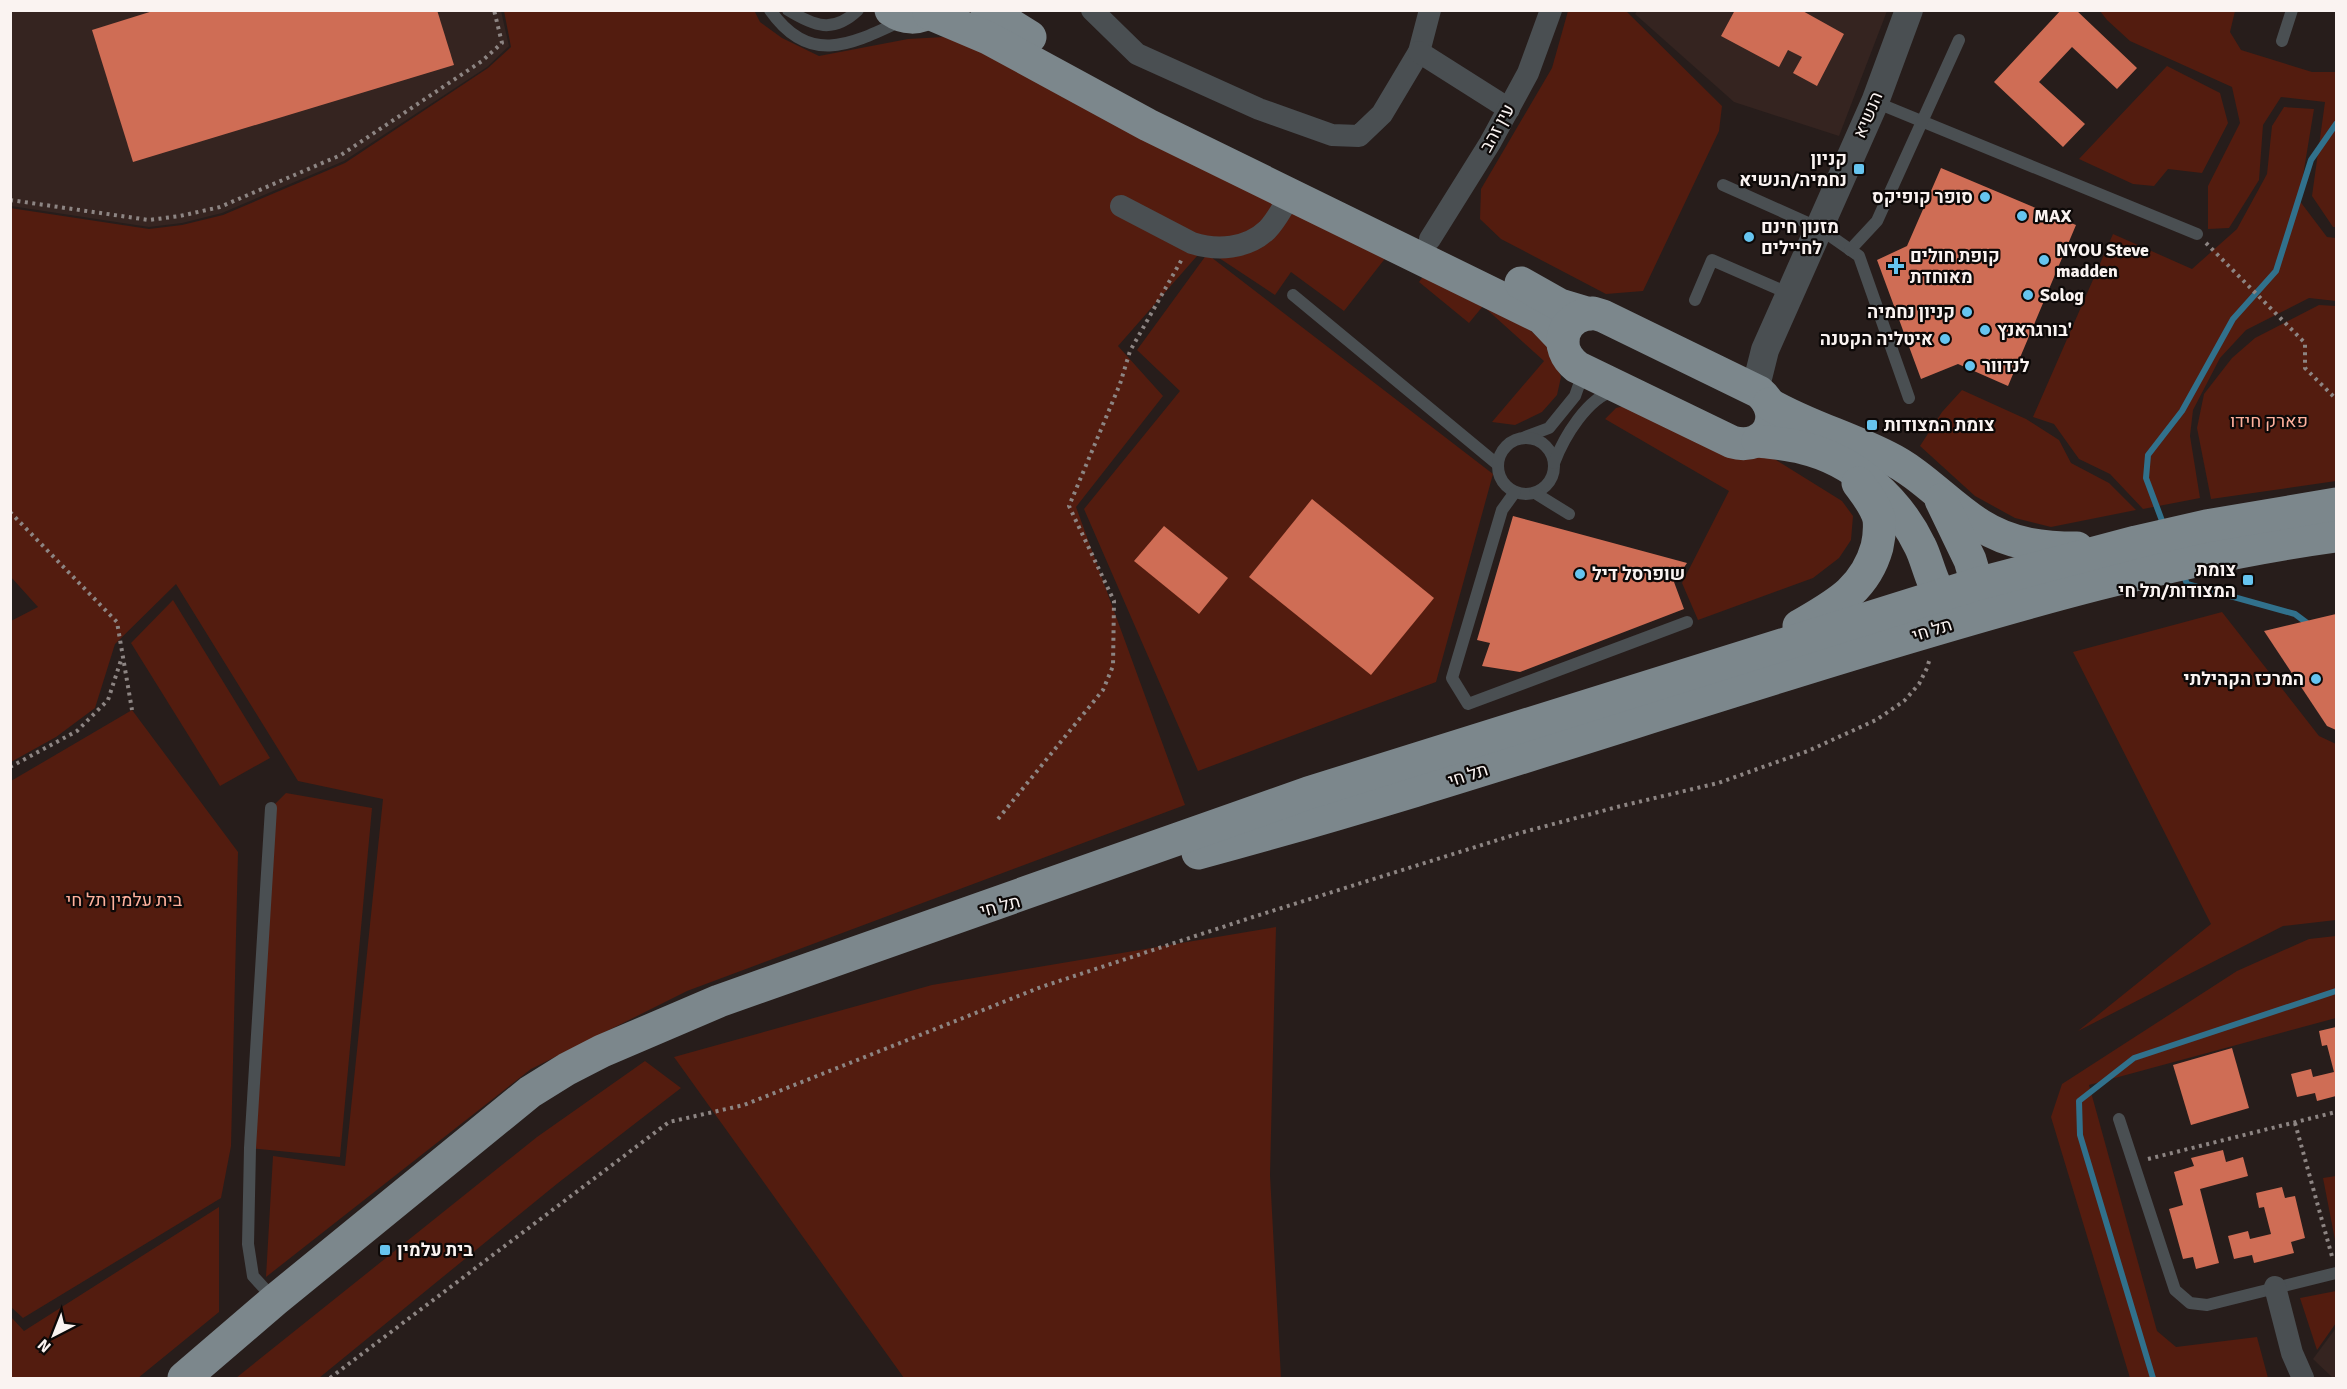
<svg xmlns="http://www.w3.org/2000/svg" width="2347" height="1389" font-family="Signika,Heebo,sans-serif">
	<style>
		.built { fill: #352420 }
		.green { fill: #531c0f }
		.lines { fill: none; stroke-linecap: round; stroke-linejoin: round }
		.stream { stroke: #31718c; stroke-width: 6 }
		.building { fill: #cf6d55 }
		.path { stroke: #8d8583; stroke-width: 4; stroke-dasharray: 3 4.5; stroke-linecap: butt }
		.service { stroke: #4a4f52; stroke-width: 12 }
		.minor { stroke: #4a4f52; stroke-width: 22 }
		.tertiary { stroke: #4a4f52; stroke-width: 28 }
		.trunk { stroke: #7c878c; stroke-width: 33 }
		.poi-dot { fill: #66c4ef; stroke: #0d0908; stroke-width: 2 }
		.labels { text-anchor: middle; dominant-baseline: central; stroke-width: 4.5; stroke-linejoin: round; paint-order: stroke }
		.street-label { font-size: 18px; fill: #faf3f1; stroke: #0d0908 }
		.poi-label { font-size: 18px; font-weight: bold; fill: #faf3f1; stroke: #0d0908; text-anchor: start }
		.park-label { font-size: 18px; fill: #ffb19d; stroke: #0d0908 }
	</style>
	<rect width="100%" height="100%" fill="#271d1b"/>
	<g class="built">
		<polygon points="1638,10 1887,11 1839,136 1734,102 1635,14"/>
		<polygon points="10,11 501,11 509,46 487,67 344,161 222,213 182,223 149,227 11,206"/>
		<polygon points="2336,1328 2336,1378 2333,1378 2313,1359"/>
	</g>
	<g class="green">
		<polygon points="754,10 760,22 782,38 819,56 908,39 944,37 1019,67 1387,256 1344,311 1291,272 1275,295 1204,248 1118,346 1163,396 1076,507 1185,805 687,991 531,1069 266,1277 273,1156 345,1166 383,799 298,781 176,584 115,644 95,708 56,737 11,762 11,621 38,607 11,577 10,208 149,229 182,225 223,215 345,163 488,68 511,47 504,11"/>
		<polygon points="1568,11 1626,11 1722,106 1719,131 1643,291 1606,294 1501,239 1480,219 1481,189 1552,68"/>
		<polygon points="2100,11 2235,11 2230,32 2241,50 2312,72 2336,72 2336,227 2333,227 2312,196 2325,102 2281,97 2263,125 2259,180 2229,228 2208,229 2208,186 2240,123 2232,87 2130,41 2107,20"/>
		<polygon points="2167,66 2220,93 2228,123 2202,173 2168,169 2154,186 2133,184 2079,159"/>
		<polygon points="2284,107 2314,109 2299,200 2327,237 2336,238 2336,301 2309,298 2246,330 2220,358 2193,410 2190,436 2200,498 2143,509 2110,474 2079,459 2054,424 2033,417 2113,234 2192,269 2237,229 2267,174 2272,126"/>
		<polygon points="1207,254 1493,474 1436,682 1198,771 1084,509 1180,391 1137,350"/>
		<polygon points="1430,267 1522,322 1552,351 1561,377 1557,395 1542,412 1515,425 1492,422 1544,361 1483,306 1469,323 1419,282"/>
		<polygon points="2319,305 2336,306 2336,481 2211,499 2197,428 2204,394 2232,358 2255,338"/>
		<polygon points="1962,390 2026,419 2059,440 2071,463 2109,483 2136,510 2051,527 2015,518 1975,496 1920,446 1942,412"/>
		<polygon points="1628,405 1776,460 1842,501 1853,516 1851,540 1839,558 1813,578 1698,620 1682,583 1729,491 1605,419 1616,408"/>
		<polygon points="173,600 270,758 220,786 131,643"/>
		<polygon points="2222,612 2319,736 2336,744 2336,920 2283,926 2078,1031 2211,924 2073,652"/>
		<polygon points="132,710 238,852 231,1146 221,1198 23,1318 10,1306 11,781"/>
		<polygon points="286,793 372,808 340,1157 250,1148 271,808"/>
		<polygon points="1276,927 1270,1175 1281,1378 904,1378 674,1057 932,985"/>
		<polygon points="2336,936 2336,1018 2089,1085 2157,1331 2176,1347 2257,1337 2268,1378 2130,1378 2051,1117 2062,1084 2237,971 2309,939"/>
		<polygon points="645,1061 681,1088 558,1183 319,1378 236,1378 537,1137"/>
		<polygon points="2336,1176 2336,1245 2323,1178"/>
		<polygon points="219,1207 219,1312 138,1378 11,1378 11,1317 24,1331"/>
		<polygon points="2336,1291 2336,1323 2317,1350 2300,1298"/>
	</g>
	<g class="lines">
		<g class="stream">
			<polyline points="2164,526 2146,478 2148,455 2182,411 2233,319 2276,271 2311,160 2336,124"/>
			<polyline points="2183,574 2187,584 2295,614 2311,626"/>
			<polyline points="2153,1378 2080,1135 2079,1101 2134,1058 2336,991"/>
		</g>
	</g>
	<g class="building">
		<polygon points="156,10 437,10 454,65 133,162 92,30"/>
		<polygon points="1735,10 1801,10 1844,34 1817,86 1793,73 1802,57 1788,50 1779,67 1721,36"/>
		<polygon points="2061,10 2076,10 2137,68 2117,89 2072,47 2039,82 2085,124 2063,147 1994,82"/>
		<polygon points="1941,168 2076,225 2008,386 1958,364 1921,379 1877,260 1907,246"/>
		<polygon points="1312,499 1434,598 1371,675 1249,577"/>
		<polygon points="1513,516 1687,563 1674,582 1684,609 1520,672 1482,666 1490,643 1477,640"/>
		<polygon points="1164,526 1228,578 1199,614 1134,561"/>
		<polygon points="2336,614 2336,730 2327,726 2264,631"/>
		<polygon points="2336,1027 2336,1096 2317,1101 2315,1093 2297,1097 2291,1074 2311,1069 2313,1077 2334,1072 2327,1045 2322,1046 2319,1031"/>
		<polygon points="2232,1048 2249,1108 2191,1125 2173,1065"/>
		<polygon points="2223,1150 2226,1162 2243,1157 2248,1176 2200,1189 2219,1263 2196,1269 2193,1257 2183,1259 2169,1209 2183,1205 2174,1172 2194,1166 2191,1158"/>
		<polygon points="2282,1187 2285,1198 2295,1196 2305,1238 2291,1242 2294,1253 2254,1263 2252,1255 2234,1259 2228,1236 2248,1231 2250,1239 2271,1234 2264,1207 2259,1208 2256,1193"/>
	</g>
	<g class="lines">
		<g class="path">
			<polyline points="10,200 149,220 180,216 220,207 341,155 482,61 502,43 494,10"/>
			<polyline points="2206,243 2305,343 2305,368 2336,399"/>
			<polyline points="10,512 117,622 132,710"/>
			<polyline points="10,767 77,731 108,700 122,657"/>
			<polyline points="998,819 1103,690 1113,666 1114,601 1069,506 1120,384 1130,351 1182,259"/>
			<polyline points="2295,1123 2333,1260"/>
			<polyline points="2148,1159 2336,1112"/>
			<polyline points="330,1378 669,1122 744,1105 1041,987 1253,917 1520,833 1617,807 1718,783 1808,751 1876,720 1904,701 1919,684 1927,668 1930,658"/>
		</g>
		<g class="service">
			<path d="M770,10C810,67 852,44 903,20"/>
			<path d="M788,10C814,26 833,34 858,10"/>
			<polyline points="2282,41 2292,10"/>
			<polyline points="1875,102 2197,234"/>
			<polyline points="1723,185 1819,228 1859,256 1909,398"/>
			<polyline points="1850,250 1877,221 1959,40"/>
			<polyline points="1293,295 1497,464"/>
			<polyline points="1695,300 1712,260 1790,294"/>
			<polyline points="1525,437 1549,428 1575,396 1580,382 1578,371"/>
			<circle cx="1526" cy="466" r="28"/>
			<path d="M1554,463C1564,437 1587,398 1615,390"/>
			<polyline points="1515,492 1502,510 1452,678 1468,704 1687,622"/>
			<polyline points="1535,493 1569,514"/>
			<polyline points="271,808 250,1148 248,1244 253,1276 274,1299"/>
			<polyline points="2119,1119 2175,1290 2190,1303 2207,1305 2336,1273"/>
		</g>
		<g class="minor">
			<polyline points="1092,10 1137,54 1259,109 1332,135 1359,136 1382,114 1419,52 1430,10"/>
			<polyline points="1419,52 1509,109"/>
			<path d="M1121,206L1192,243C1217,251 1247,249 1267,230C1277,220 1283,206 1291,195"/>
			<polyline points="1430,239 1490,143 1528,73 1551,10"/>
			<polyline points="2275,1287 2292,1353 2303,1378"/>
		</g>
		<polyline class="tertiary" points="1755,390 1765,350 1875,102 1909,10"/>
		<g class="trunk">
			<path d="M891,10C904,19 919,20 932,10"/>
			<polyline points="987,10 1030,37"/>
			<polyline points="929,13 988,38 1148,125 1542,318 1563,340"/>
			<polyline points="1521,283 1560,305 1590,314"/>
			<path d="M1593,313L1603,316L1759,392C1786,415 1767,452 1732,442L1577,367C1552,347 1562,316 1593,313Z"/>
			<path d="M1769,404C1807,426 1848,437 1887,457C1922,474 1947,504 1980,525C2010,544 2042,548 2077,548"/>
			<path d="M1758,441C1773,443 1789,444 1803,448C1854,460 1898,500 1920,546C1927,559 1932,586 1942,596C1946,601 1952,604 1957,608"/>
			<polyline points="1941,500 1970,560 1977,584 1973,604"/>
			<path d="M1799,626C1835,605 1865,590 1877,547C1879,538 1880,528 1879,519C1876,506 1866,494 1858,483"/>
			<path d="M1198,853C1422,793 1641,718 1863,651C2019,604 2175,558 2336,536"/>
			<polyline points="184,1378 275,1300 530,1092 567,1069 602,1051 719,1001 1308,793 1977,584 2136,542 2206,526 2336,504"/>
		</g>
	</g>
	<g class="poi-dot">
		<rect x="1853" y="163" width="12" height="12" rx="3"/>
		<circle cx="1985" cy="197" r="6"/>
		<circle cx="2022" cy="216" r="6"/>
		<circle cx="1749" cy="237" r="6"/>
		<circle cx="2044" cy="260" r="6"/>
		<path d="M1893 257h6v6h6v6h-6v6h-6v-6h-6v-6h6z"/>
		<circle cx="2028" cy="295" r="6"/>
		<circle cx="1967" cy="312" r="6"/>
		<circle cx="1985" cy="330" r="6"/>
		<circle cx="1945" cy="339" r="6"/>
		<circle cx="1970" cy="366" r="6"/>
		<rect x="1866" y="419" width="12" height="12" rx="3"/>
		<circle cx="1580" cy="574" r="6"/>
		<rect x="2242" y="574" width="12" height="12" rx="3"/>
		<circle cx="2316" cy="679" r="6"/>
		<rect x="379" y="1244" width="12" height="12" rx="3"/>
	</g>
	<g class="labels">
		<g class="street-label">
			<text transform="translate(1868 115) rotate(-67)">הנשיא</text>
			<text transform="translate(1497 128) rotate(-61)">עין זהב</text>
			<text transform="translate(1932 630) rotate(-17)">תל חי</text>
			<text transform="translate(1468 775) rotate(-18)">תל חי</text>
			<text transform="translate(1000 906) rotate(-15)">תל חי</text>
		</g>
		<g class="poi-label">
			<text x="1847" y="159" text-anchor="end">קניון<tspan x="1847" dy="21">נחמיה/הנשיא</tspan></text>
			<text x="1973" y="197" text-anchor="end">סופר קופיקס</text>
			<text x="2034" y="216">MAX</text>
			<text x="1761" y="227">מזנון חינם<tspan x="1761" dy="21">לחיילים</tspan></text>
			<text x="2056" y="250">NYOU Steve<tspan x="2056" dy="21">madden</tspan></text>
			<text x="1910" y="256">קופת חולים<tspan x="1910" dy="21">מאוחדת</tspan></text>
			<text x="2040" y="295">Solog</text>
			<text x="1955" y="312" text-anchor="end">קניון נחמיה</text>
			<text x="1997" y="330">בורגראנץ'</text>
			<text x="1933" y="339" text-anchor="end">איטליה הקטנה</text>
			<text x="1982" y="366">לנדוור</text>
			<text x="1884" y="425">צומת המצודות</text>
			<text x="2236" y="570" text-anchor="end">צומת<tspan x="2236" dy="21">המצודות/תל חי</tspan></text>
			<text x="1592" y="574">שופרסל דיל</text>
			<text x="2304" y="679" text-anchor="end">המרכז הקהילתי</text>
			<text x="397" y="1250">בית עלמין</text>
		</g>
		<g class="park-label">
			<text x="2269" y="421">פארק חידו</text>
			<text x="124" y="900">בית עלמין תל חי</text>
		</g>
	</g>
	<rect width="2347" height="1389" fill="none" stroke="#faf3f1" stroke-width="24"/>
	<g transform="translate(54 1335) rotate(222)" stroke="#0d0908" stroke-width="4.5" paint-order="stroke">
	<path d="M0-4.5L10 22L0 15L-10 22Z" fill="#faf3f1"/>
	<text y="-9" font-size="16" font-weight="bold" text-anchor="middle" fill="#faf3f1">N</text>
	</g>
</svg>
